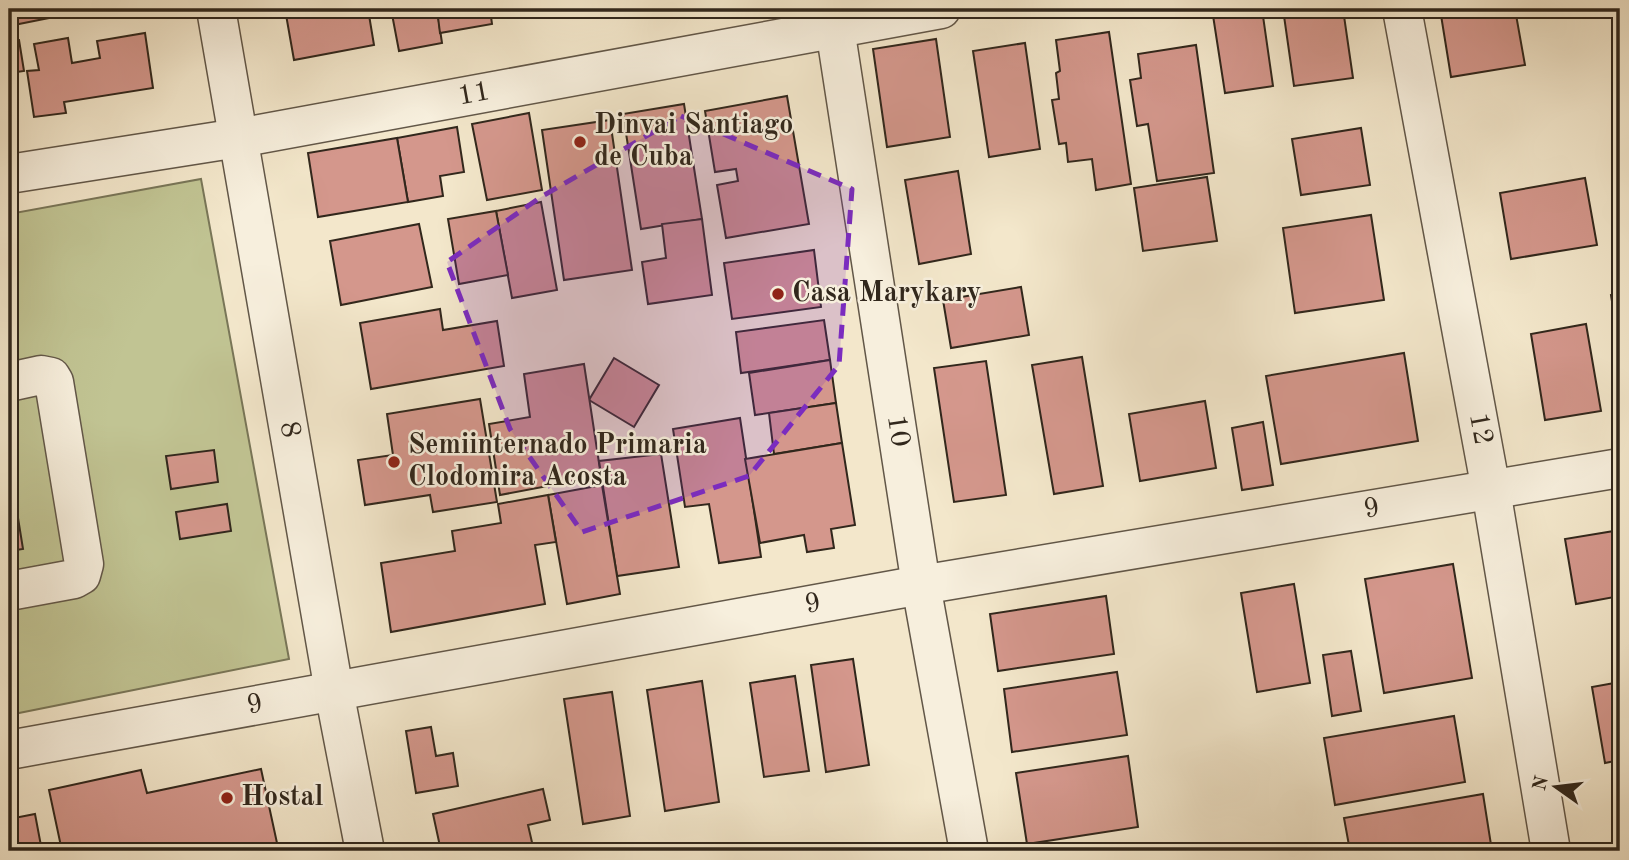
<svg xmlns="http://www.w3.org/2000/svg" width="1629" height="860" font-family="'Old Standard TT',serif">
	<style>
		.green { fill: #c1c493; stroke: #797658; stroke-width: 2 }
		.building { fill: #d4978c; stroke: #31271c; stroke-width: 2 }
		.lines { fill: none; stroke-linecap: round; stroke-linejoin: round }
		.minor-casing { stroke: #625748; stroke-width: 41 }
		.minor { stroke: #f7efdd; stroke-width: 38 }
		.marked { fill: #7b2cbf; fill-opacity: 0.2; stroke: #7b2cbf; stroke-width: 5; stroke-dasharray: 14 9; stroke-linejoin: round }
		.poi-dot { fill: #8f2418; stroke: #f7efdd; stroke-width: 2.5 }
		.labels { text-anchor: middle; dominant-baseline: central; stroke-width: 5; stroke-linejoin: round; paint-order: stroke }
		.street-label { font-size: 28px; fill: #31271c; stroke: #f7efdd }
		.poi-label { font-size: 28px; font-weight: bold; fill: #31271c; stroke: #f7efdd; text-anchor: start }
	</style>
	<rect width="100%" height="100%" fill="#f3e7cb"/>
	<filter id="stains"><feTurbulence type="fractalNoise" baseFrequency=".00286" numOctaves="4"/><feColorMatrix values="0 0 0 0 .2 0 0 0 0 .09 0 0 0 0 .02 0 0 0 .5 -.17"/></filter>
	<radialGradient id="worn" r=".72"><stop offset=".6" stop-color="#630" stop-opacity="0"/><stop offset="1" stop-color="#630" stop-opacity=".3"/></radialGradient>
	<polygon class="green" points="201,179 289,659 9,715 9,214"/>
	<g class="building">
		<polygon points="9,9 94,9 9,26"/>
		<polygon points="285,9 368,9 374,45 294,60"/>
		<polygon points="391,9 437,9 442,43 399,51"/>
		<polygon points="437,9 490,9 492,24 440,33"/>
		<polygon points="1212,9 1262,9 1273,86 1225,93"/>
		<polygon points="1283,9 1343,9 1353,78 1294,86"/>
		<polygon points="1440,9 1515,9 1525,65 1451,77"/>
		<polygon points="1109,32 1131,184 1096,190 1092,159 1068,162 1066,143 1059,144 1052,100 1059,99 1056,73 1060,71 1056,40"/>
		<polygon points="145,33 153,88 64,102 66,113 34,117 27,71 39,70 34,44 68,38 72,63 100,58 97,41"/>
		<polygon points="936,39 950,137 887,147 873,49"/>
		<polygon points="19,40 24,71 9,73 9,41"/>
		<polygon points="1025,43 1040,149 989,157 973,51"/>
		<polygon points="1196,45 1214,173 1157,181 1148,124 1137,126 1130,80 1141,78 1138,54"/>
		<polygon points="787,96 809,224 726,238 717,185 738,181 736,169 715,172 705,111"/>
		<polygon points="684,104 702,219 641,229 623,114"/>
		<polygon points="529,113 542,190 487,200 472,124"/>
		<polygon points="610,120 632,270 564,280 542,130"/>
		<polygon points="457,127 464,172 440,176 443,196 408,202 397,138"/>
		<polygon points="1361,128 1370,185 1301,195 1292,139"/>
		<polygon points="397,138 408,202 318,217 308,153"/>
		<polygon points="958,171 971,254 919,264 905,180"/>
		<polygon points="1207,177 1217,241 1143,251 1134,188"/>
		<polygon points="1585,178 1597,245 1511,259 1500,193"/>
		<polygon points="541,202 557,290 512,298 496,211"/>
		<polygon points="496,211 508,275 459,284 448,219"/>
		<polygon points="1371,215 1384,300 1295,313 1283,228"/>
		<polygon points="702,219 712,295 648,304 642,262 666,258 662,224"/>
		<polygon points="419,224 432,287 341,305 330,241"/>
		<polygon points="814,250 821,307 732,319 724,263"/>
		<polygon points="1021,287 1029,335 951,348 943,300"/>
		<polygon points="1620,293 1620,353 1611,295"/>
		<polygon points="440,309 443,330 497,321 504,366 371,389 360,323"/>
		<polygon points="824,320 830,360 741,373 736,332"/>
		<polygon points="1586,324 1601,411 1545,420 1531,334"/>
		<polygon points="1404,353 1418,441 1281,464 1266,376"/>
		<polygon points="1082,357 1103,486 1054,494 1032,365"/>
		<polygon points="614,358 659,385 634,427 589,400"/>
		<polygon points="830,360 836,403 755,415 749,373"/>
		<polygon points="986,361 1006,495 954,502 934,368"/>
		<polygon points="584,364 601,476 500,495 489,424 530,417 524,374"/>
		<polygon points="480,399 497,502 433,512 430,495 365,505 358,460 393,455 387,414"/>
		<polygon points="1205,401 1216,468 1140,481 1129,414"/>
		<polygon points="836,403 842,443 774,454 769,413"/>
		<polygon points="740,418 761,557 719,563 709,504 685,507 673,429"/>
		<polygon points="1263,422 1273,485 1242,490 1232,428"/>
		<polygon points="842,443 855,525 831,529 834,548 807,552 804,535 760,543 745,459"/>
		<polygon points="214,450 218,482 171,489 166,456"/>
		<polygon points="661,454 679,567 617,576 599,461"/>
		<polygon points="9,462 23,549 9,551"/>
		<polygon points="602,485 620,594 567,604 548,495"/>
		<polygon points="548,495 556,542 535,545 545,604 391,632 381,563 455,551 452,531 501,523 498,504"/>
		<polygon points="227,504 231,531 180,539 176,512"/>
		<polygon points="1620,530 1620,596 1576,604 1565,539"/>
		<polygon points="1453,564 1472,678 1384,693 1365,579"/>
		<polygon points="1294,584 1310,683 1257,692 1241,593"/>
		<polygon points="1106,596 1114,654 998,671 990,614"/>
		<polygon points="1351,651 1361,711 1332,716 1323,655"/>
		<polygon points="853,659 869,765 826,772 811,665"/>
		<polygon points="1117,672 1127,735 1012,752 1004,689"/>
		<polygon points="795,676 809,771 764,777 750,683"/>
		<polygon points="702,681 719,802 665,811 647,690"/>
		<polygon points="1620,682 1620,760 1605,763 1592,687"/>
		<polygon points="612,692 630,816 583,824 564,699"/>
		<polygon points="1454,716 1465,782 1335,805 1324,738"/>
		<polygon points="431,727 436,756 453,753 458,786 416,793 406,731"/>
		<polygon points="1128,756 1138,827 1027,844 1016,773"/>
		<polygon points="261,769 277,843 238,851 62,851 49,790 141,770 147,793"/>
		<polygon points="543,789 550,820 528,825 534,851 441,851 433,814"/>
		<polygon points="1483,794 1492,851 1350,851 1344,818"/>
		<polygon points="35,814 42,851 9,851 9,819"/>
	</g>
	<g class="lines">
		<g class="minor-casing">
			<g id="minor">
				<path id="s1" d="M216,9L334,691L365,851"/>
				<path id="s2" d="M832,9L921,585L969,851"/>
				<path id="s3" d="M1402,9L1491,490L1551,851"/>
				<path id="s4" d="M9,174L238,138L941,9"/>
				<polyline points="9,382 41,375 51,377 54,382 84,564 81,575 74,579 9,591"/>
				<path id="s5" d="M9,750L921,585L1620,468"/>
			</g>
		</g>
		<use href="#minor" class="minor"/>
	</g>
	<path class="marked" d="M681,116L852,189L839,365L749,476L582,532L510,429L447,262L541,197Z"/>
	<g class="poi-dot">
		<circle cx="580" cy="142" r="7"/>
		<circle cx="778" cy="294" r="7"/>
		<circle cx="394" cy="462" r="7"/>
		<circle cx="227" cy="798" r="7"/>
	</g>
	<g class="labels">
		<g class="street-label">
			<text stroke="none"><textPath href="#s4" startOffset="472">11</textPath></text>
			<text stroke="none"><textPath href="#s3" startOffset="427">12</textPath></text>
			<text stroke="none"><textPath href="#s1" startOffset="427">8</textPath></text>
			<text stroke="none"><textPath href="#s2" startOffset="427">10</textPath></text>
			<text stroke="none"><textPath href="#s5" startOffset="1384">9</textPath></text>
			<text stroke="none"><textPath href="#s5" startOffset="817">9</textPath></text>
			<text stroke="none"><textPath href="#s5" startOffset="250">9</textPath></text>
		</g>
		<g class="poi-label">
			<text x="594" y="126">Dinvai Santiago<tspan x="594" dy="32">de Cuba</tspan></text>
			<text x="792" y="294">Casa Marykary</text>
			<text x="408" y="446">Semiinternado Primaria<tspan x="408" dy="32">Clodomira Acosta</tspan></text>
			<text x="241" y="798">Hostal</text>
		</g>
	</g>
	<rect width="1629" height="860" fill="none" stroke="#f3e7cb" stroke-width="35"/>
	<rect x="10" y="10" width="1608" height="839" fill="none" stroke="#31271c" stroke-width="3.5"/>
	<rect x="18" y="18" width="1594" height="825" fill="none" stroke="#31271c" stroke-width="2"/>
	<g transform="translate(1556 787) rotate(284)" stroke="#f7efdd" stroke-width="5" paint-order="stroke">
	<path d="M0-5L12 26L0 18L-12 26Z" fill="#31271c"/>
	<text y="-10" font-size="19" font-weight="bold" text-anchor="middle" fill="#31271c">N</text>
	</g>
	<rect width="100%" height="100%" filter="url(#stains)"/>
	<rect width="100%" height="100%" fill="url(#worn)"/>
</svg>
